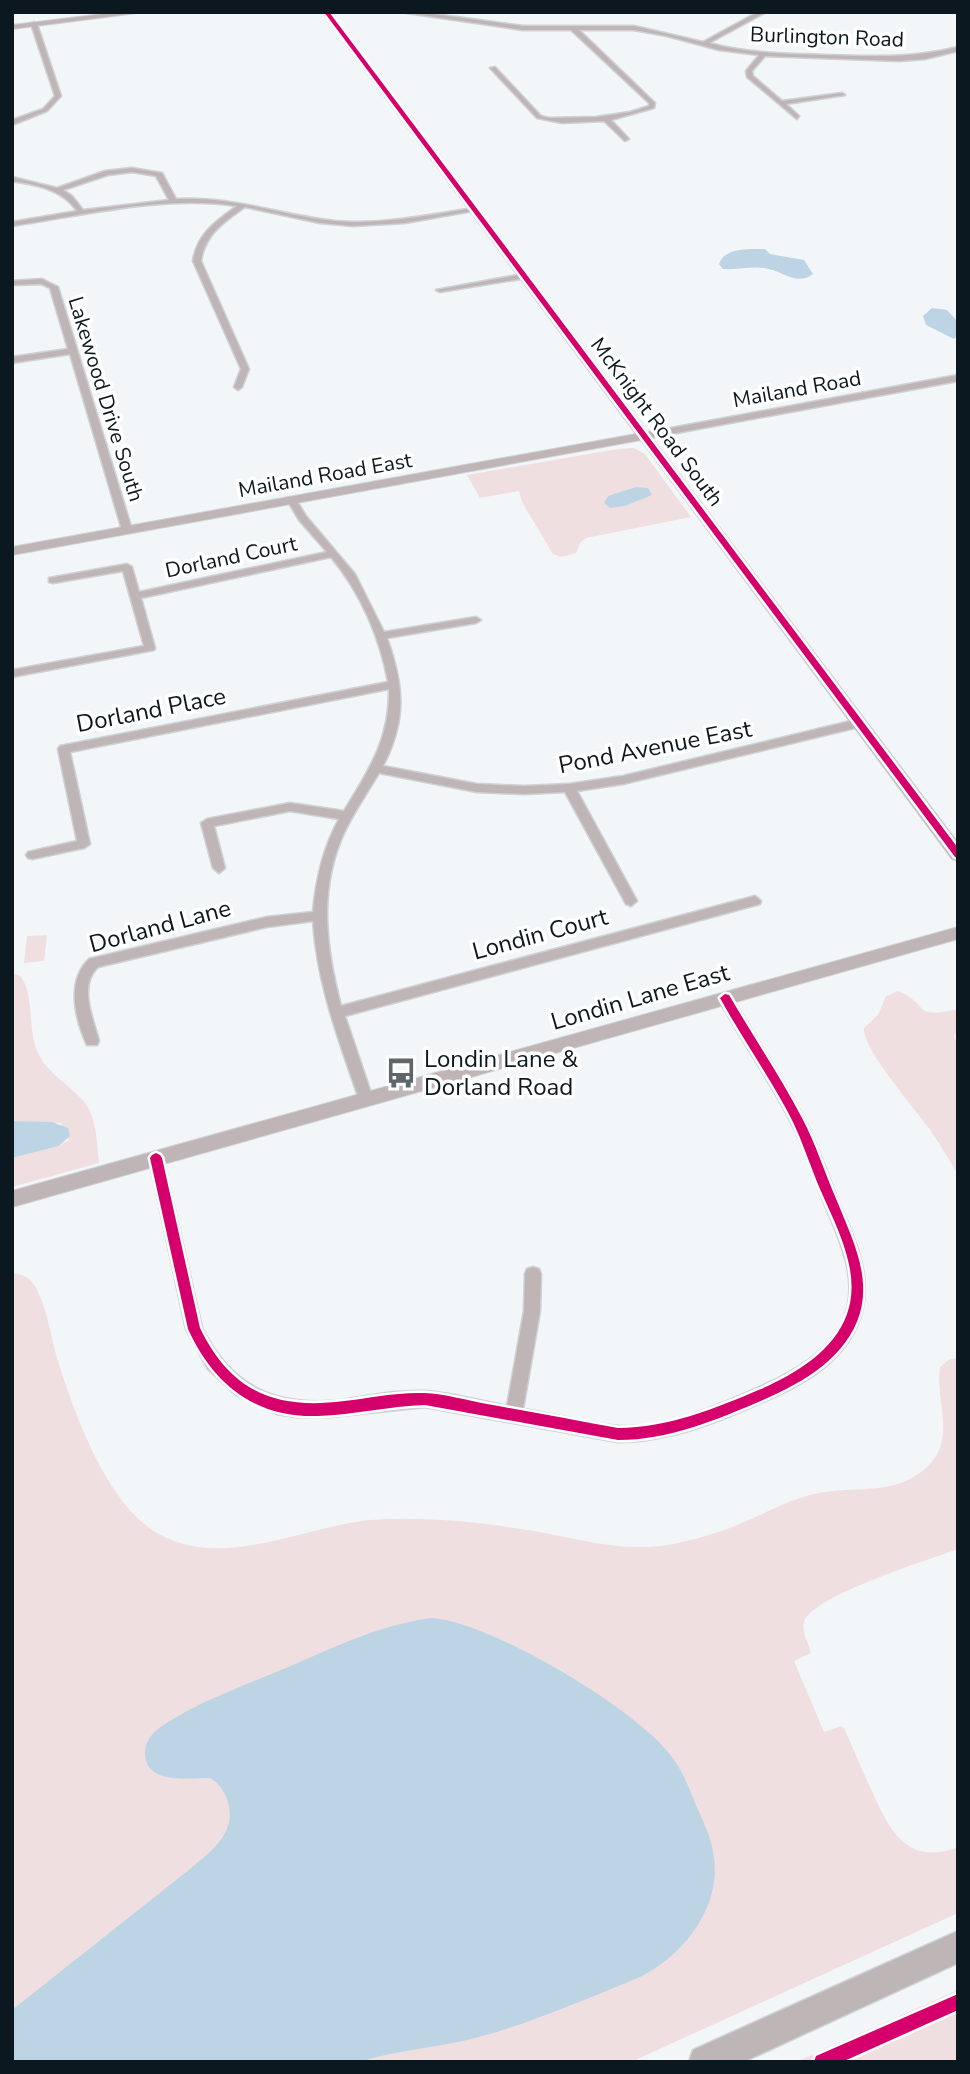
<svg xmlns="http://www.w3.org/2000/svg" width="970" height="2074" font-family="'Nunito Sans',sans-serif">
	<style>
		.green { fill: #efdfe0 }
		.water { fill: #bdd4e4 }
		.lines { fill: none; stroke-linecap: round; stroke-linejoin: round }
		.minor-casing { stroke: #cfd2d5; stroke-width: 3 }
		.tertiary-casing { stroke: #cfd2d5; stroke-width: 2 }
		.secondary-casing { stroke: #cfd2d5; stroke-width: 3 }
		.minor { fill: #bfb5b7; fill-rule: evenodd }
		.tertiary { fill: #bfb5b7; fill-rule: evenodd }
		.secondary { fill: #bdb5b6; fill-rule: evenodd }
		.cycleway-casing { stroke: #fff; stroke-width: 5 }
		.cycleway { fill: #d6006c; fill-rule: evenodd }
		.labels { text-anchor: middle; dominant-baseline: central; stroke-width: 7; stroke-linejoin: round; paint-order: stroke }
		.far-street-label { font-size: 21px; fill: #0c1820; stroke: #fff }
		.street-label { font-size: 24px; fill: #0c1820; stroke: #fff }
		.poi-label { font-size: 24px; fill: #0c1820; stroke: #fff; text-anchor: start }
	</style>
	<rect width="100%" height="100%" fill="#f3f6f9"/>
	<g class="green">
		<polygon points="634,448 645,454 691,517 586,538 581,542 576,553 561,557 553,554 522,502 519,491 480,498 467,475 617,449"/>
		<polygon points="47,935 44,961 24,963 27,936"/>
		<path d="M12,973L19,975C35,990 27,1031 38,1053C49,1077 76,1087 89,1109C97,1125 97,1145 99,1163L12,1187V1158L59,1146L69,1140L61,1123L12,1121Z"/>
		<path d="M898,991C930,1004 911,1020 958,1009V1031L954,1036L958,1044V1175C949,1159 939,1143 929,1128C915,1109 862,1048 864,1028L878,1015L886,996Z"/>
		<path d="M12,1273C26,1274 34,1281 39,1294C48,1314 51,1337 57,1358C74,1412 104,1497 152,1530C218,1573 301,1527 370,1520C424,1516 481,1522 534,1531C575,1538 617,1551 660,1546C683,1543 707,1536 730,1528C758,1517 785,1501 814,1494C852,1485 892,1497 925,1469C958,1440 935,1403 940,1367L950,1359L958,1358V1549C929,1560 813,1595 804,1622C801,1633 809,1642 811,1653L794,1661L824,1732L841,1726L844,1728C853,1748 861,1768 871,1789C889,1829 906,1867 958,1847V1913L631,2062H12Z"/>
		<polygon points="958,1990 958,2062 796,2062"/>
	</g>
	<g class="water">
		<path d="M765,249L770,254L804,260L813,274C796,287 782,270 764,268C750,266 738,270 723,269L719,264C725,247 749,249 765,249Z"/>
		<polygon points="932,308 947,310 958,322 958,335 954,339 926,325 923,316"/>
		<polygon points="636,487 648,488 652,495 625,506 610,508 604,503 608,496"/>
		<polygon points="12,1121 52,1122 68,1128 70,1136 59,1146 12,1158"/>
		<path d="M432,1618C490,1622 631,1706 668,1752C681,1767 688,1785 695,1803C703,1821 712,1839 714,1858C721,1908 683,1956 640,1977C586,1999 532,2023 475,2038C436,2048 397,2050 359,2062H12V2010L190,1869C209,1853 235,1835 229,1806C226,1794 221,1784 210,1778C189,1778 145,1785 145,1753C145,1740 154,1731 165,1724C202,1700 245,1685 286,1668C333,1648 381,1624 432,1618Z"/>
	</g>
	<g class="lines">
		<g class="minor-casing">
			<g id="minor">
				<path d="M400,12H419L523,26H634L703,42L758,12H766L709,43C745,53 785,54 823,55C872,56 909,59 958,47V51L925,59L900,61L765,56L752,71L753,76L782,101L842,93L845,95L786,104L799,116L797,119L747,77L746,71L759,55L719,50L667,36L634,30H579L655,103L654,108L611,120L629,139L625,141L604,121L562,123L537,118L490,68L495,67L541,116L549,118L596,117L630,112L649,106V103L571,30H523Z"/>
				<polygon points="34,22 37,24 61,96 47,111 12,125 12,120 43,109 55,96 31,24"/>
				<path d="M132,168L162,173L176,199C233,196 280,215 335,221C382,225 428,215 474,208L478,210L405,223L353,226L320,223L245,207C224,222 205,234 201,261L249,369L242,387L238,390L234,387L241,369L193,261C197,234 216,221 237,206C162,195 86,215 12,226V222L77,211C62,189 37,185 12,181V177L57,188L105,171ZM132,172L156,176L169,200L83,210L72,196L63,190L108,175Z"/>
				<polygon points="523,274 527,276 526,278 440,292 436,290"/>
				<polygon points="42,279 58,287 132,530 131,532 122,530 70,354 12,363 12,357 68,349 50,288 41,284 12,285 12,281"/>
				<polygon points="958,375 958,381 644,439 639,436 644,433"/>
				<path d="M289,498H295L306,516L355,574L384,632L476,617L481,620L476,623L387,638C404,686 407,719 383,766L477,784L524,786L569,784L623,776L859,719L865,723L859,727L623,784L577,791L637,901L631,906L626,904L565,792L524,794L477,792L379,773C367,793 354,812 344,833C318,890 326,948 341,1006L755,896L761,901L760,904L345,1016L373,1099L371,1103H361L359,1099C339,1041 317,984 313,921L267,927L98,967C78,986 93,1018 99,1041L97,1045H87C75,1019 66,981 89,959L267,917L313,912C316,878 323,848 339,819L290,811L214,826L225,868L219,873L213,868L201,823L207,819L290,803L344,811C369,770 390,739 389,689L70,752L90,844L84,848L32,859L28,858L26,855L28,852L77,841L58,749L60,746L388,682C380,637 360,592 331,557L141,598L155,648L154,650L12,677V670L144,646L123,571L53,583L49,582V578L127,564L132,567L139,592L327,552L299,520L287,500Z"/>
				<path d="M725,993L730,994C754,1035 781,1075 803,1117C817,1143 827,1173 838,1200C853,1236 872,1272 862,1311C851,1358 805,1384 765,1401C719,1422 669,1442 618,1442L425,1407L330,1417H296L277,1414L236,1395L208,1369L186,1329L149,1158L151,1154L156,1152L161,1154L163,1158L202,1328C232,1389 278,1407 343,1400C369,1396 396,1390 423,1391C450,1392 480,1401 507,1406L524,1311L525,1274L527,1269L533,1267L539,1269L541,1274L540,1311L523,1409C554,1414 586,1423 618,1426C663,1430 714,1407 755,1389C790,1374 834,1351 846,1313C858,1274 837,1235 823,1200C813,1175 804,1147 791,1122C769,1079 741,1040 718,998Z"/>
			</g>
		</g>
		<g class="tertiary-casing">
			<g id="tertiary">
				<polygon points="119,12 145,12 12,29 12,25"/>
				<polygon points="322,12 330,12 958,843 958,861 952,859 641,440 12,555 12,547 636,434"/>
				<polygon points="958,927 958,939 12,1207 12,1191"/>
			</g>
		</g>
		<g class="secondary-casing">
			<polygon id="secondary" points="958,1931 958,1963 743,2062 689,2062 693,2050"/>
		</g>
		<use href="#minor" class="minor"/>
		<use href="#tertiary" class="tertiary"/>
		<use href="#secondary" class="secondary"/>
		<g class="cycleway-casing">
			<g id="cycleway">
				<polygon points="324,12 329,12 958,848 958,858 955,857"/>
				<path d="M725,994L729,995C753,1036 780,1076 802,1118C816,1144 825,1174 837,1201C851,1236 871,1274 860,1313C847,1357 804,1382 765,1399C719,1419 669,1440 618,1440L425,1405C389,1406 354,1415 318,1416C255,1418 213,1384 188,1329L150,1158L152,1155L156,1153L160,1155L162,1158L200,1328C231,1392 276,1410 344,1401C370,1398 397,1392 424,1393C445,1394 466,1400 487,1404C531,1412 574,1420 618,1428C668,1428 716,1408 761,1389C795,1374 834,1351 847,1314C863,1270 833,1221 817,1182C809,1162 802,1141 793,1122C772,1080 743,1040 720,998Z"/>
				<polygon points="958,1994 958,2010 842,2062 814,2062 816,2056"/>
			</g>
		</g>
		<use href="#cycleway" class="cycleway"/>
	</g>
	<defs>
		<g id="bus-bare" transform="scale(2.415)"><path d="M-5-6H5V4H4V6H2V4H-2V6H-4V4H-5ZM-3.5-4V0h7V-4ZM-3.5 1.2v1.5H-2V1.2ZM2 1.2v1.5H3.5V1.2Z" fill="#5d666c" stroke="#fff" stroke-width="2.5" paint-order="stroke"/></g>
	</defs>
	<g fill-rule="evenodd">
		<use href="#bus-bare" x="401" y="1073"/>
	</g>
	<g class="labels">
		<g class="far-street-label">
			<text transform="translate(827 37) rotate(2)">Burlington Road</text>
			<text transform="translate(797 389) rotate(-10)">Mailand Road</text>
			<text transform="translate(106 399) rotate(73)">Lakewood Drive South</text>
			<text transform="translate(657 422) rotate(53)">McKnight Road South</text>
			<text transform="translate(325 475) rotate(-10)">Mailand Road East</text>
			<text transform="translate(231 557) rotate(-12)">Dorland Court</text>
		</g>
		<g class="street-label">
			<text transform="translate(151 710) rotate(-11)">Dorland Place</text>
			<text transform="translate(655 747) rotate(-11)">Pond Avenue East</text>
			<text transform="translate(160 926) rotate(-15)">Dorland Lane</text>
			<text transform="translate(540 934) rotate(-15)">Londin Court</text>
			<text transform="translate(640 997) rotate(-16)">Londin Lane East</text>
		</g>
		<g class="poi-label">
			<text x="424" y="1059">Londin Lane &amp;<tspan x="424" dy="28">Dorland Road</tspan></text>
		</g>
	</g>
	<rect width="970" height="2074" fill="none" stroke="#0c1820" stroke-width="28"/>
</svg>
